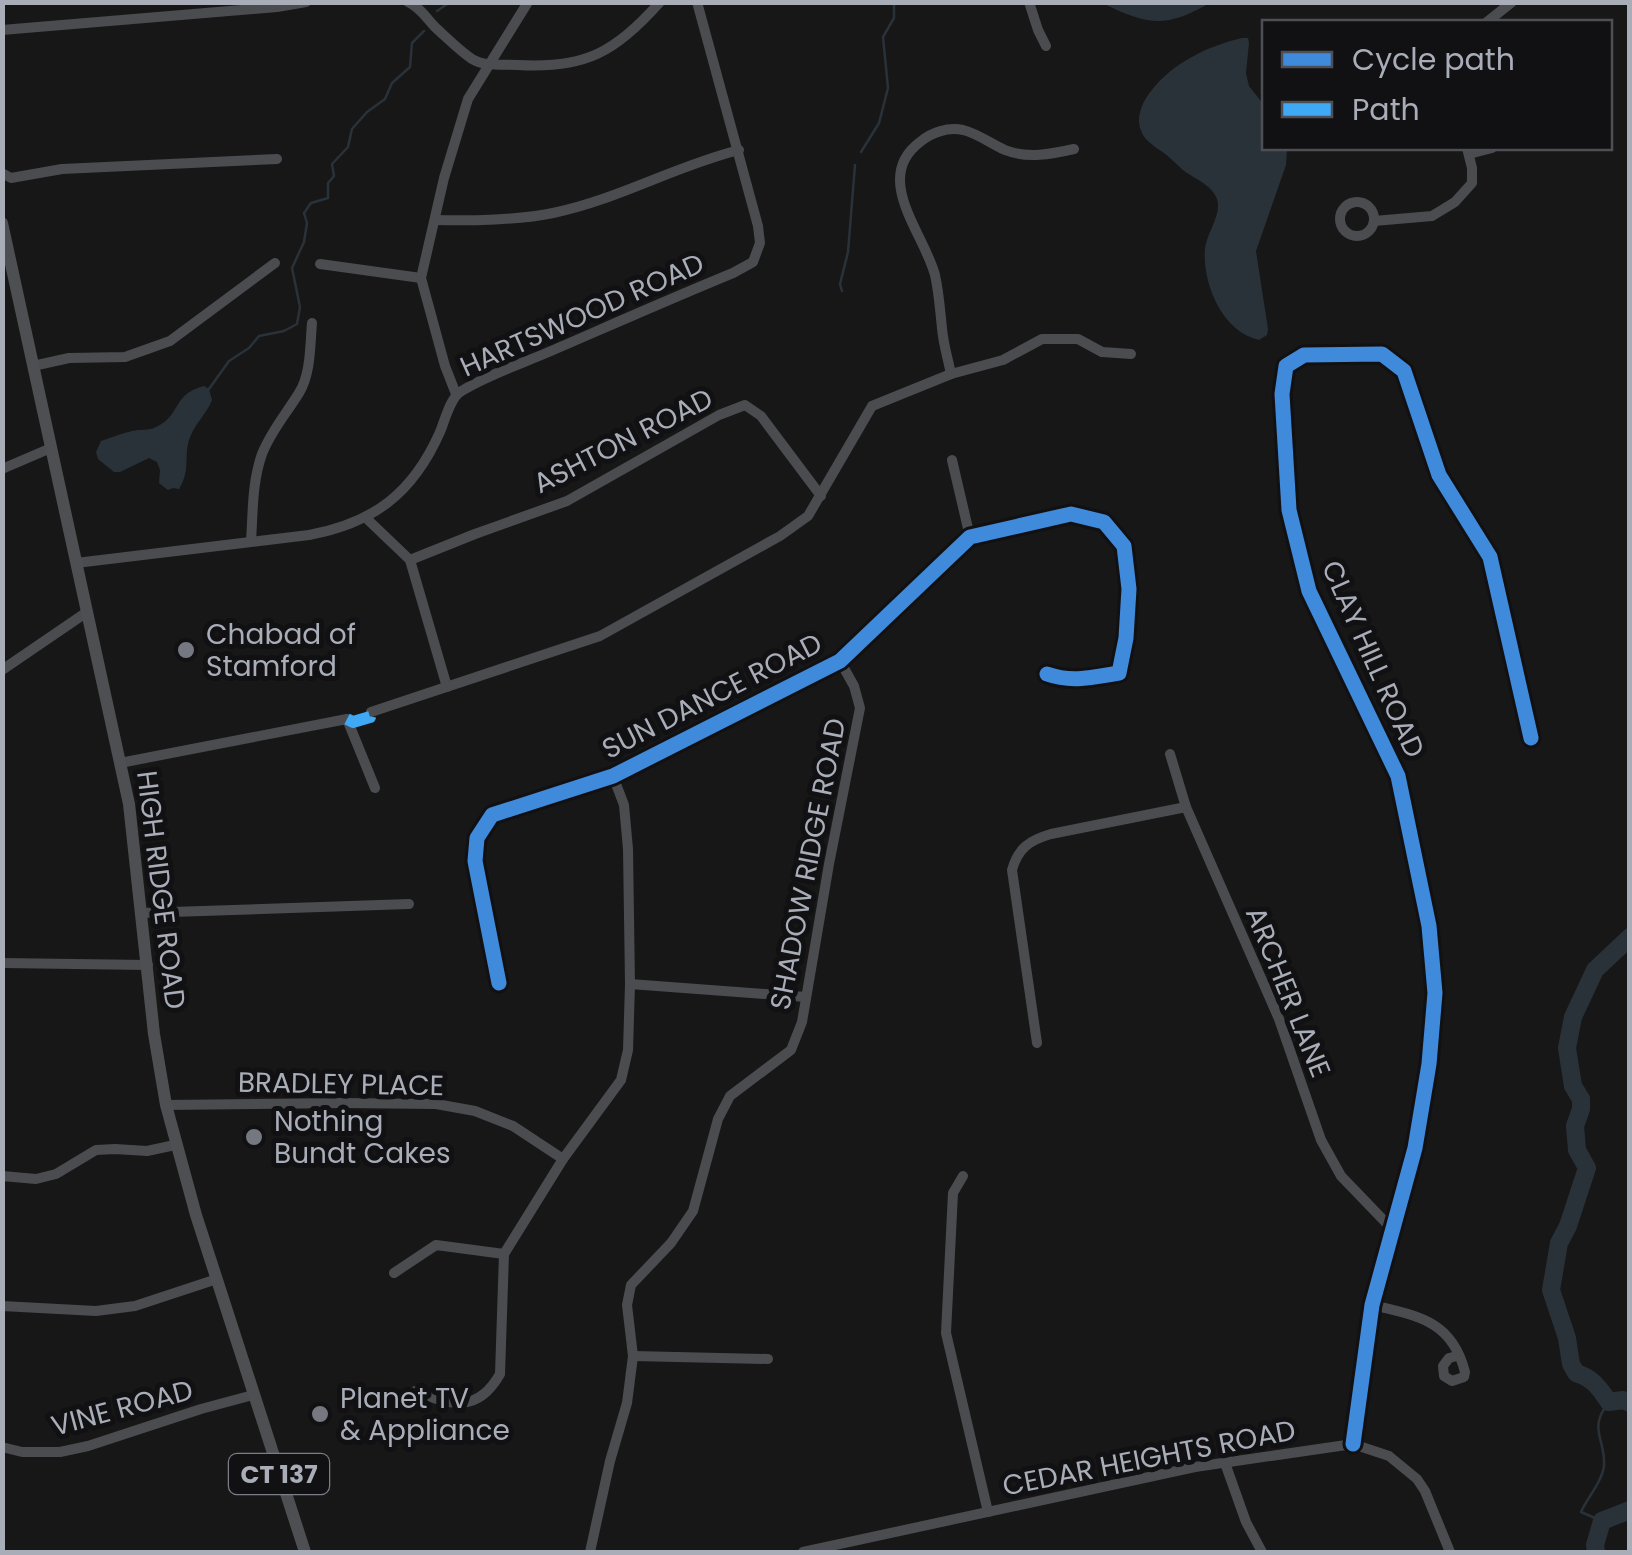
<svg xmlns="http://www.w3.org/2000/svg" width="1632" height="1555" font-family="Poppins,sans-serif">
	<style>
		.water { fill: #2a3239 }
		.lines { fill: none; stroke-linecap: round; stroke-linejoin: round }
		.stream { stroke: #2a3239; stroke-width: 2.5 }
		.river { stroke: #2a3239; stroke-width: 18 }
		.minor { stroke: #4b4c50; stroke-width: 10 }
		.major { stroke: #4d4f52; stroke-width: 12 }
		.quiet { stroke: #3fa9f5; stroke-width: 12; stroke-dasharray: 25 12; stroke-linecap: butt }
		.cycleway-casing { stroke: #111113; stroke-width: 21 }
		.cycleway { stroke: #408adc; stroke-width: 15 }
		.poi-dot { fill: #757880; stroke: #111113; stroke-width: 4 }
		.labels { text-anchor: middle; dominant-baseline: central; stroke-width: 10; stroke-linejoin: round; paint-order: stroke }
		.shield { fill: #111113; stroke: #7b7e86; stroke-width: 2.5 }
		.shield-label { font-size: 25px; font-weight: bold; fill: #a8adb8 }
		.street-label { font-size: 28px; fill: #a8adb8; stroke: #111113 }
		.poi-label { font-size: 28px; fill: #a8adb8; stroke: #111113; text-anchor: start }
	</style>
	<rect width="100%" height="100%" fill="#171717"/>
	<g class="water">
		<path d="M1102,3H1210C1164,29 1148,25 1102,3Z"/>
		<path d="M1242,38H1248L1249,43L1246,73L1249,86L1264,105V148H1287L1286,165L1256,251L1268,329L1267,335L1259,340C1222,332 1202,283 1205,248C1207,234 1219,217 1218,205C1218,189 1198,180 1187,173C1181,169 1176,163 1170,158C1163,151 1153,147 1146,139C1131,121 1143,99 1156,85C1177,61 1211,45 1242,38Z"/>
		<path d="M204,386L209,389L212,400C207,413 196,423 191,435C182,455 192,468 179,489L173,488L168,490L159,483L160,470L157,462L149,458L120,472H114L98,459L96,452L101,441C111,438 122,433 132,431C141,429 149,431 156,427C182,415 171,395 204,386Z"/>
	</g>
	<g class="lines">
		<g class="stream">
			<polyline points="437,11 450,2"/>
			<polyline points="861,152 879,123 888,88 883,37 894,18 894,2"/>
			<polyline points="842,291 840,284 848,252 855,165"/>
			<polyline points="209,389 229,361 249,348 259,336 284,331 297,324 300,307 292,268 304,242 307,223 304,213 311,203 328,198 328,183 334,176 332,164 348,147 352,129 367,112 385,99 392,83 410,67 412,43 424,31"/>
			<path d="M1602,1521L1581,1512C1587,1498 1602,1482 1604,1466C1606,1439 1587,1429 1609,1402"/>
		</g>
		<g class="river">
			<path d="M1630,937L1595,970L1573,1017L1567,1048L1573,1086L1581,1099V1109L1575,1126L1577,1150L1587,1168L1568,1226L1559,1243L1551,1290L1567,1338L1571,1364L1576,1373C1593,1378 1599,1388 1609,1402L1623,1400L1630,1403"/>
			<polyline points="1596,1552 1595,1545 1602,1521 1630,1510"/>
		</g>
		<g class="minor">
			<path d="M408,2C421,8 427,19 436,28C447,38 460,51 472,59C485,67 503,64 518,65C585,69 616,52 660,2"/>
			<polyline points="1029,2 1038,30 1046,46"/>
			<polyline points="1487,22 1512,2"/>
			<polyline points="2,30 277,7 306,2"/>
			<polyline points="1469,154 1492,148"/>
			<polyline points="2,173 11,178 62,169 277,159"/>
			<circle cx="1357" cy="219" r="17"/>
			<path d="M436,220C469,221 521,220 553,213C617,200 675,166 739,150"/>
			<polyline points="1374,221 1432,216 1455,202 1472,183 1472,168 1467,148"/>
			<polyline points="320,264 421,278"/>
			<polyline points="33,366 69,358 125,357 170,341 275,263"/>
			<path d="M951,374C948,359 943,343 942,328C940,310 939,293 935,275C924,233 872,178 920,142C932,132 948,127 963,130C979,134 991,144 1005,150C1027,159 1052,154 1074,149"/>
			<polyline points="456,394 445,366 421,278 444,178 468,99 528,2"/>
			<polyline points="952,460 970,537"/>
			<polyline points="2,469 51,448"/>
			<polyline points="366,518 410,560 447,687"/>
			<path d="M251,541C253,512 252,482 262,454C271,431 286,414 299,393C311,374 310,345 312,323"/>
			<polyline points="410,560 475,534 567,501 719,415 745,405 761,416 821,496"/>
			<path d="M76,563L309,535C374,523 413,493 440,432C445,420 450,399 460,392C487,375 521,364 551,351C611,325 672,298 733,273L753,262L760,243L758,226L697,2"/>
			<polyline points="2,670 87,612"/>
			<polyline points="371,712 600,636 780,536 808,516 872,406 951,374 1003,360 1042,339 1078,339 1102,352 1131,354"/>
			<polyline points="1170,754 1186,807 1279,1019 1321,1140 1341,1176 1392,1229"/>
			<polyline points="120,763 347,719 375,788"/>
			<polyline points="141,913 409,904"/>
			<polyline points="2,963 148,965"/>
			<path d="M499,983L475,861L477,838L492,815L613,776L840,661L970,537L1071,514L1104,522L1124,546L1129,589L1126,638L1119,673C1094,677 1072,683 1047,674"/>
			<polyline points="630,984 806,997"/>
			<path d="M1037,1043L1012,870C1018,848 1030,840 1051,834L1186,807"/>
			<polyline points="166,1105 342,1103 436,1104 475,1111 513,1126 563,1159"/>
			<polyline points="2,1176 36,1179 56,1174 96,1150 115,1149 147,1151 175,1145"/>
			<polyline points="963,1176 953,1193 946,1333 988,1512"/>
			<polyline points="394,1273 436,1245 504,1254"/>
			<path d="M1372,1305C1419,1316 1452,1321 1465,1372L1464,1377L1452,1381L1444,1376L1443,1366L1449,1358L1457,1356"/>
			<polyline points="2,1306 96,1311 135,1306 217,1279"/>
			<polyline points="633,1356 768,1359"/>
			<path d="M415,1391C451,1406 478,1413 500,1374L504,1254L563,1159L621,1080L628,1050L630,984L628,849L624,805L613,776"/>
			<polyline points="1353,1444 1372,1305 1415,1148 1429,1064 1435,993 1429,926 1398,776 1309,591 1289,510 1282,394 1286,366 1304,355 1382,354 1404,371 1439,475 1490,557 1531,738"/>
			<polyline points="2,1447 22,1452 60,1452 88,1446 201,1409 253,1395"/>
			<polyline points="1225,1463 1246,1522 1262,1552"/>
			<polyline points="590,1552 610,1461 627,1403 633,1356 627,1305 631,1285 671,1243 693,1211 718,1119 730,1096 791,1050 802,1022 829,864 860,708 854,686 840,661"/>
			<polyline points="803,1552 1195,1467 1353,1444 1389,1456 1417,1479 1425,1491 1450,1552"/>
		</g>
		<polyline class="major" points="2,223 129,804 154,1034 166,1105 196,1215 305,1552"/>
		<polyline class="quiet" points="347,719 353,722 370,717 371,712"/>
		<g class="cycleway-casing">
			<g id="cycleway">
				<path d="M499,983L475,861L477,838L492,815L613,776L840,661L970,537L1071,514L1104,522L1124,546L1129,589L1126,638L1119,673C1094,677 1072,683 1047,674"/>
				<polyline points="1353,1444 1372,1305 1415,1148 1429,1064 1435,993 1429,926 1398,776 1309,591 1289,510 1282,394 1286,366 1304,355 1382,354 1404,371 1439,475 1490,557 1531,738"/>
			</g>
		</g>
		<use href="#cycleway" class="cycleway"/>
	</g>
	<g class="poi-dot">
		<circle cx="186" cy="650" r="10"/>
		<circle cx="254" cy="1137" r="10"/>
		<circle cx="320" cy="1414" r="10"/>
	</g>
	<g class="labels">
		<rect class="shield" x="229" y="1454" width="100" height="40" rx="8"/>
		<g class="shield-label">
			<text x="279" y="1474">CT 137</text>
		</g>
		<g class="street-label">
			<text transform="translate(582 315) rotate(-24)">HARTSWOOD ROAD</text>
			<text transform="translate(623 441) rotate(-27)">ASHTON ROAD</text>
			<text transform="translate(1373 659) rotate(66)">CLAY HILL ROAD</text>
			<text transform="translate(712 696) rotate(-27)">SUN DANCE ROAD</text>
			<text transform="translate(808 864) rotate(-79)">SHADOW RIDGE ROAD</text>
			<text transform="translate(161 890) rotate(83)">HIGH RIDGE ROAD</text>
			<text transform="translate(1288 992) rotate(68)">ARCHER LANE</text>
			<text transform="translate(341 1084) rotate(1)">BRADLEY PLACE</text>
			<text transform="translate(122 1408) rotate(-15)">VINE ROAD</text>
			<text transform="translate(1149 1458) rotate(-11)">CEDAR HEIGHTS ROAD</text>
		</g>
		<g class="poi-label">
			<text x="206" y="634">Chabad of<tspan x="206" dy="32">Stamford</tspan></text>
			<text x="274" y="1121">Nothing<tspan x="274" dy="32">Bundt Cakes</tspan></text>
			<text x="340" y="1398">Planet TV<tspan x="340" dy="32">&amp; Appliance</tspan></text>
		</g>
	</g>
	<rect width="1632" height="1555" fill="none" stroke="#a8adb8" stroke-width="10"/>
	<rect x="1262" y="20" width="350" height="130" fill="#111113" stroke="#4d4f55" stroke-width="2.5"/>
	<rect x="1282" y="52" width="50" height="15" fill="#408adc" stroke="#4d4f55" stroke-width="2.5"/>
	<text x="1352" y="70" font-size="30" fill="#a8adb8">Cycle path</text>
	<rect x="1282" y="102" width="50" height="15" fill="#3fa9f5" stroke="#4d4f55" stroke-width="2.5"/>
	<text x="1352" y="120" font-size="30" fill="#a8adb8">Path</text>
</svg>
